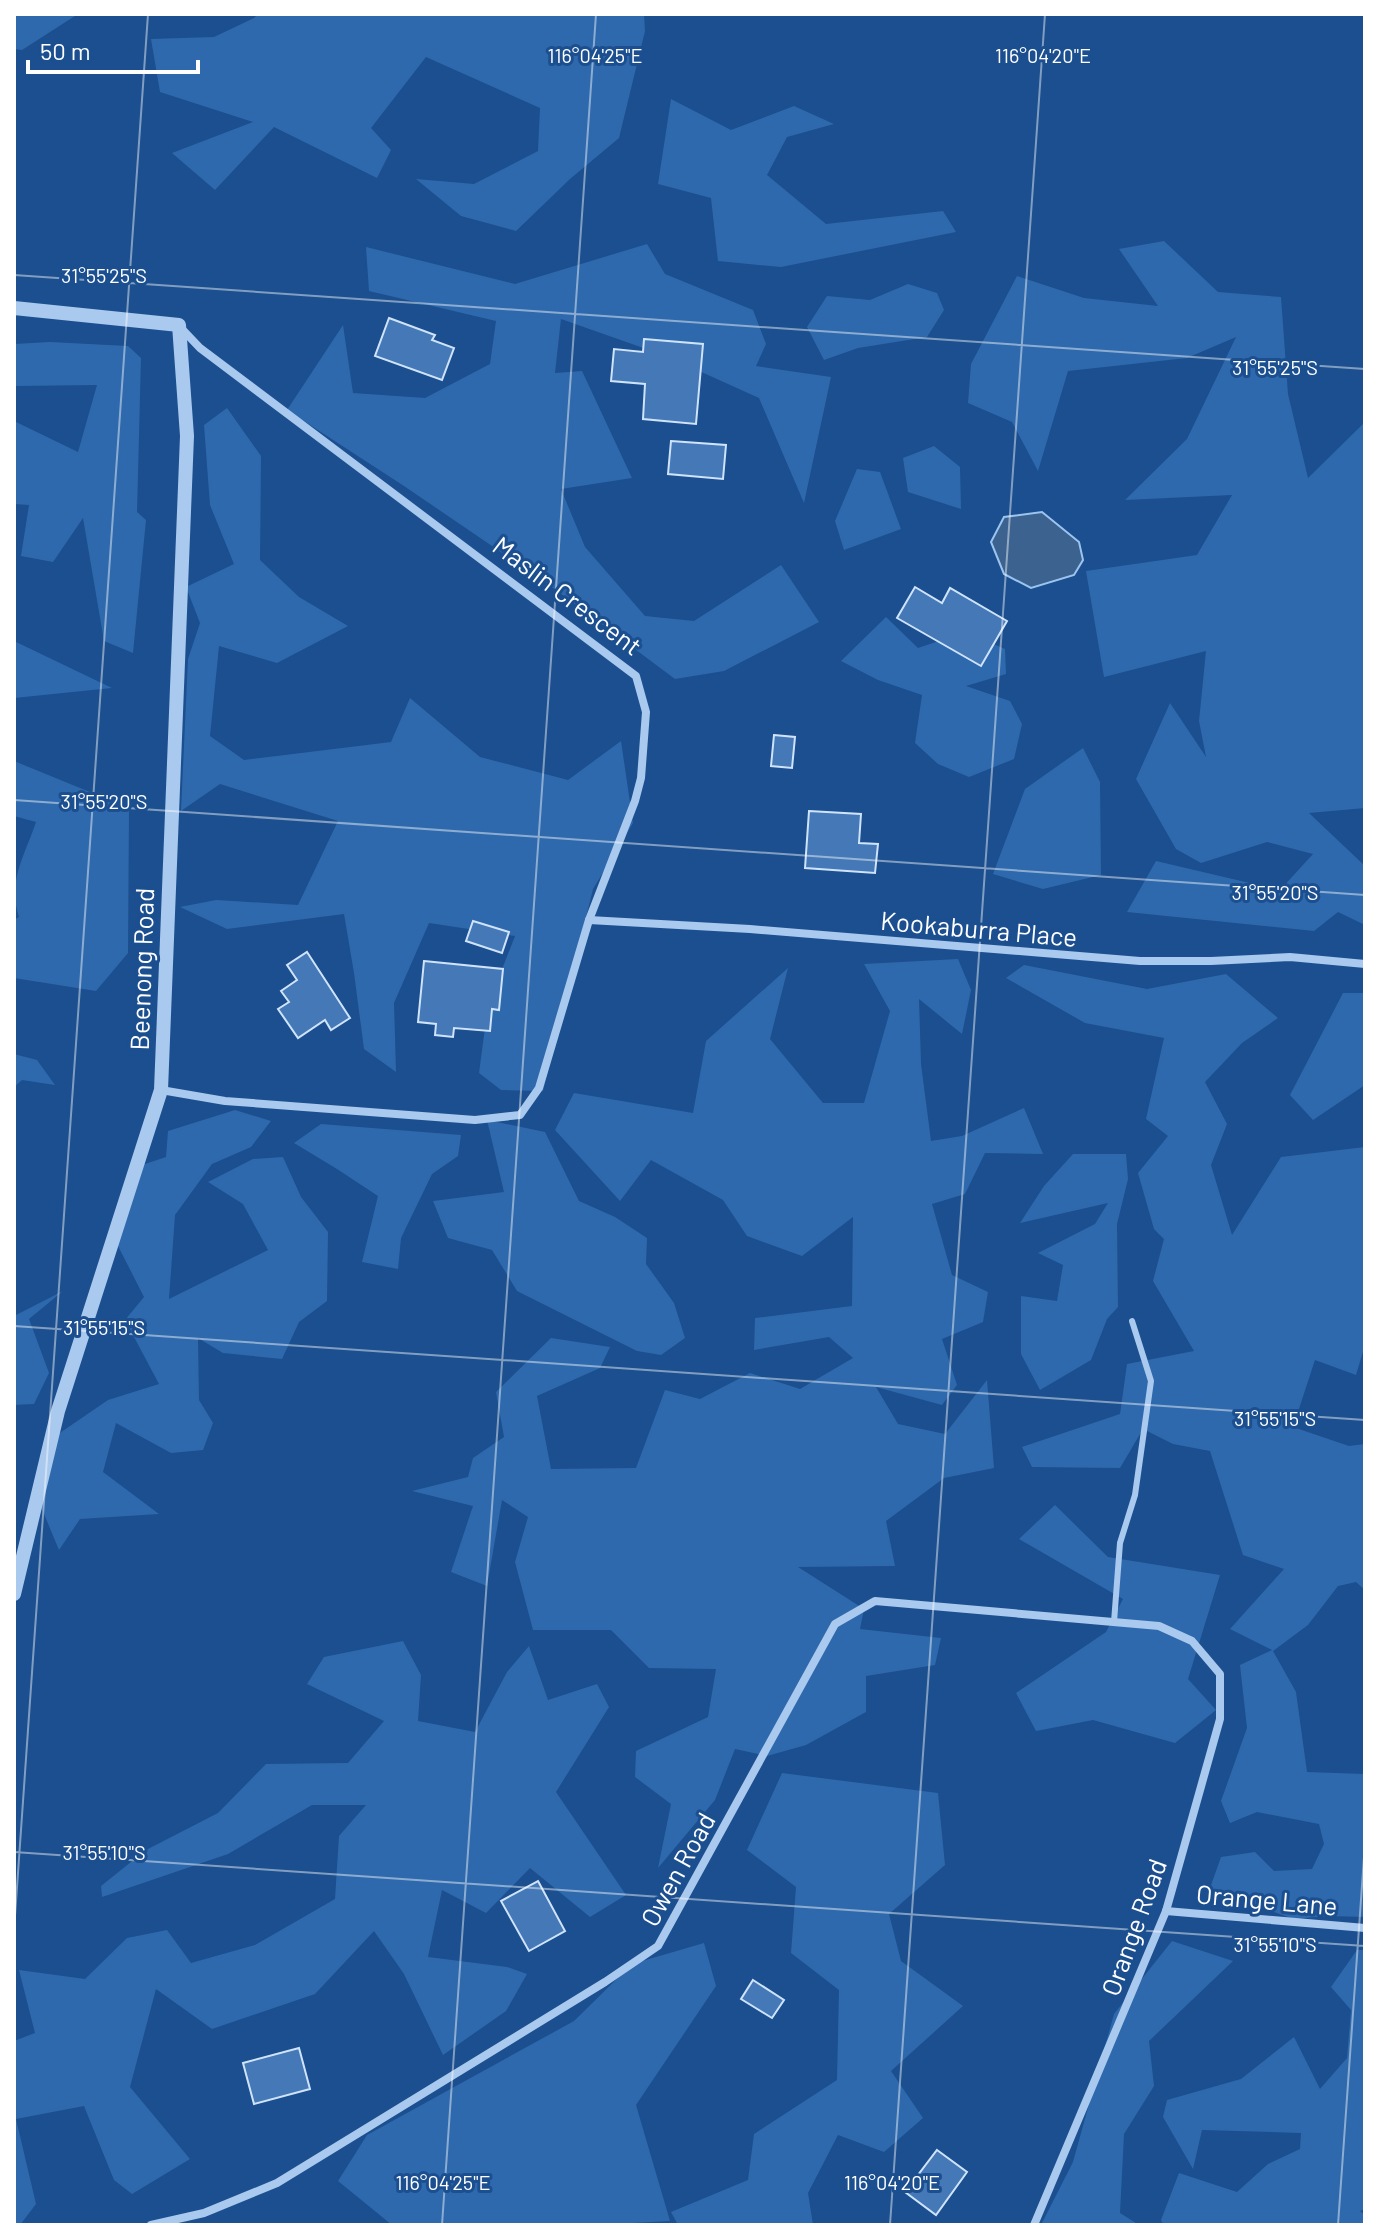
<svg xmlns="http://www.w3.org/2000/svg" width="1379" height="2239" font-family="Barlow,sans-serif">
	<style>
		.green { fill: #2e69ad }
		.water { fill: #3c6290; stroke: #9cc4f0; stroke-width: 2 }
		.building { fill: #4478b7; stroke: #cfe3fa; stroke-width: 2 }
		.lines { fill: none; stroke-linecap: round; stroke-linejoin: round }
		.service { stroke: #a9c9ee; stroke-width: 6 }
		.minor { stroke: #a9c9ee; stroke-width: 8 }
		.tertiary { stroke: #a9c9ee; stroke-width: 14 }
		.ticks { fill: none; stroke: #fff; stroke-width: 2; stroke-opacity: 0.45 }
		.labels { text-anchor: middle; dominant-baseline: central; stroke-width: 6; stroke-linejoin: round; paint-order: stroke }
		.street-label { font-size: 26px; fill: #fff; stroke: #1b4f8f }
		.ticks-label { font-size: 20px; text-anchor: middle; fill: #fff; stroke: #1b4f8f; stroke-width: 6; stroke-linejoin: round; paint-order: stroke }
	</style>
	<rect width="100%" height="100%" fill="#1b4f8f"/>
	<g class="green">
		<polygon points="14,14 78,14 22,50 14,49"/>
		<polygon points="258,14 644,14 645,31 619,138 570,179 516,231 461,216 416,179 474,184 538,151 540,108 426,57 371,128 391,150 377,178 274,127 215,190 172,153 253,122 160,92 151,39 214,37 254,18"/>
		<polygon points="671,99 731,130 794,106 834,124 787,137 767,175 826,224 943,211 956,232 781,267 718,261 711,198 658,184"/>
		<polygon points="1164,241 1218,292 1281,297 1288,394 1308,478 1365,422 1365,808 1309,813 1365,866 1365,925 1338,912 1314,931 1127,912 1156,861 1280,890 1313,854 1267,842 1201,863 1176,849 1136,779 1170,703 1206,757 1199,721 1206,651 1104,677 1086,571 1197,555 1232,495 1125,500 1187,439 1236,337 1187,358 1068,371 1038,471 1012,422 968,403 971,364 1017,276 1084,298 1158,306 1119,249"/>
		<polygon points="647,244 665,274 753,310 766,344 756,366 831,377 804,503 759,398 666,356 561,319 555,373 582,371 632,478 561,489 585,547 645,616 694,621 781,565 819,622 724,671 675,679 549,585 404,486 287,410 343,325 353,393 425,398 490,364 496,321 369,291 366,247 515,284"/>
		<polygon points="908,284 937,293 944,310 927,337 858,348 824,360 807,327 827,296 870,300"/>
		<polygon points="50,342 128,346 141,358 137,512 146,520 133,653 104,641 83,518 53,562 21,556 29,505 14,504 14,421 78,452 97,385 16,386 14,378 14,344"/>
		<polygon points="227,408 261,456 260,560 299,597 348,626 277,663 219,646 210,736 244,760 391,742 410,698 480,757 568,780 621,741 633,823 593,889 543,1091 501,1090 479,1073 488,1005 515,936 429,923 394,1003 396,1072 364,1049 354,973 344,914 227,929 180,907 216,900 298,905 338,821 220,784 181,811 188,659 200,623 186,587 234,564 210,505 204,425"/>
		<polygon points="934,446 960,467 961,509 908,492 903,458"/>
		<polygon points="857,469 880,472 901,529 844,550 835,521"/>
		<polygon points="886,617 918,648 966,632 1005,649 1006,674 966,686 1010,701 1022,724 1014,759 969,777 938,764 915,743 922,695 878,680 841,661"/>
		<polygon points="14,641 112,688 14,698"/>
		<polygon points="1083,748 1100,782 1101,875 1043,889 993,874 1025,789"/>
		<path d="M14,761L129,808L128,953L96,991L14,978V920L19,917C7,882 25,855 36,822L14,816Z"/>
		<polygon points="958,959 971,990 962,1034 919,999 921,1064 931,1141 962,1136 1024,1108 1043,1154 985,1153 965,1194 932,1204 952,1275 988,1292 983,1322 942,1339 957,1385 942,1405 876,1387 898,1424 945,1434 987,1380 994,1468 944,1478 886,1521 895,1566 798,1567 864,1609 860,1629 941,1638 935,1665 866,1676 866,1712 806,1745 767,1756 735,1749 715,1800 658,1868 671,1804 635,1777 636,1751 708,1717 716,1669 649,1668 611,1630 533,1630 515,1562 528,1517 502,1500 487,1586 451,1572 473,1506 412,1491 468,1477 473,1458 504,1437 496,1392 551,1338 610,1347 600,1368 537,1396 551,1469 636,1468 665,1390 700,1399 750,1373 800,1389 853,1358 829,1337 754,1350 755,1318 852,1306 853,1217 802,1256 747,1236 723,1200 651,1160 620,1201 555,1130 574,1093 693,1113 706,1041 788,968 770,1039 823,1103 864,1103 890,1011 864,964"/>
		<polygon points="1024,965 1147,989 1226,974 1278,1018 1242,1043 1205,1082 1227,1124 1211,1165 1232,1235 1281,1157 1365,1147 1365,1345 1356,1375 1315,1360 1293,1427 1349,1446 1365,1444 1365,1590 1356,1582 1338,1586 1308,1625 1273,1651 1296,1692 1307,1772 1365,1774 1365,1917 1329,1916 1293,1919 1210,1888 1221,1857 1255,1852 1274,1871 1312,1869 1324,1844 1319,1824 1257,1812 1230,1823 1221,1801 1247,1728 1240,1665 1272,1650 1230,1629 1284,1569 1243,1555 1210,1451 1173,1444 1143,1429 1120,1468 1032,1467 1022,1447 1120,1414 1127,1364 1194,1351 1153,1281 1164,1239 1154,1229 1138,1173 1168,1136 1146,1119 1164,1038 1085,1023 1006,978"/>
		<polygon points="1343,993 1365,993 1365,1085 1313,1120 1290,1095"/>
		<polygon points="14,1054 37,1060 55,1085 22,1080 14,1087"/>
		<polygon points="235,1110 271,1121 251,1147 212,1164 175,1215 169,1299 268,1250 243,1204 208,1182 253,1159 283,1157 301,1197 328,1232 327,1301 299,1322 282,1359 223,1353 198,1338 199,1400 213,1423 203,1450 171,1453 116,1423 103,1472 159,1514 80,1519 59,1550 39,1502 51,1439 108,1400 159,1384 125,1320 144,1297 117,1244 139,1166 166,1157 168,1131"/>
		<polygon points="487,1120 545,1132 579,1201 615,1217 647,1238 646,1264 674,1303 685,1338 661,1355 637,1351 517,1291 492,1250 448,1238 433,1201 504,1192"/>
		<polygon points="321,1124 461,1135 458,1156 432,1174 401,1238 398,1269 362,1262 378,1196 337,1169 294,1143"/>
		<polygon points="1073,1154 1126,1154 1128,1179 1117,1224 1118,1307 1107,1319 1091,1360 1040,1390 1021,1354 1021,1296 1057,1301 1063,1265 1038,1253 1095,1224 1108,1203 1020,1223 1044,1186"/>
		<polygon points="63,1291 29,1319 49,1373 34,1404 14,1405 14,1316"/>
		<polygon points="1055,1505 1108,1557 1220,1575 1188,1679 1216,1710 1175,1743 1093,1720 1036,1731 1016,1693 1106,1632 1123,1599 1019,1539"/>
		<polygon points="403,1641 421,1675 418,1721 475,1732 507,1672 529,1646 548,1700 597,1684 609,1707 556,1792 626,1895 590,1917 530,1868 486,1913 442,1890 428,1957 507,1967 527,1974 506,2011 443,2055 404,1974 374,1931 315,1994 212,2029 156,1989 130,2087 190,2159 132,2194 114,2180 84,2106 16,2119 36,2204 20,2225 14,2225 14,2041 35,2033 19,1970 85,1979 127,1938 167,1930 191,1963 255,1945 335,1899 339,1836 366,1805 312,1805 228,1854 102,1897 101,1886 146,1850 218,1813 266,1764 348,1763 384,1721 307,1684 324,1657"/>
		<polygon points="782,1773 938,1793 945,1865 889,1914 901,1961 963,2006 891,2071 923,2118 884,2152 838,2135 808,2193 813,2225 678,2225 671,2212 748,2180 754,2134 837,2080 839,1990 791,1953 796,1887 747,1850"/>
		<polygon points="1172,1941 1233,1961 1149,2041 1154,2086 1124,2134 1120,2213 1139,2225 1041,2225 1073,2162 1114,2014"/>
		<polygon points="704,1943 716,1986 636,2105 670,2221 596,2225 392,2225 338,2181 367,2135 574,2021 632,1964"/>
		<polygon points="1357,1950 1365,1950 1365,2209 1360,2211 1365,2215 1365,2225 1163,2225 1161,2220 1179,2173 1237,2192 1268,2164 1300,2149 1301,2133 1202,2130 1193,2169 1163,2117 1167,2100 1241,2079 1294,2037 1320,2089 1347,2058 1351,2010 1331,1987"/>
	</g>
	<polygon class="water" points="1042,512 1079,542 1083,560 1074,575 1031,588 1004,574 991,542 1004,517"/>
	<g class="building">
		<polygon points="389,318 435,335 432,340 454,348 442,380 375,356"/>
		<polygon points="644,339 703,344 696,424 643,419 645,384 611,381 614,349 643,352"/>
		<polygon points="671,441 726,445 723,479 668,474"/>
		<polygon points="915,587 942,603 950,588 1007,621 981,666 897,618"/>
		<polygon points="774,735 795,737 792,768 771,766"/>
		<polygon points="809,811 861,814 859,843 878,844 875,873 805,868"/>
		<polygon points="473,921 509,932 502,953 466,941"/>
		<polygon points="307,952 350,1018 331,1030 325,1020 298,1038 278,1009 289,1002 281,991 297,980 287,965"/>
		<polygon points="424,961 503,969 499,1010 492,1009 490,1031 454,1028 453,1037 435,1035 436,1024 418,1022"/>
		<polygon points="538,1881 565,1931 529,1951 501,1901"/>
		<polygon points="753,1980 784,2000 772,2018 741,1999"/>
		<polygon points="299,2048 310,2089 254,2104 243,2063"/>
		<polygon points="937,2150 967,2172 936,2215 905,2192"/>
	</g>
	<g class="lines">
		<polyline class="service" points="1114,1622 1120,1543 1135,1495 1151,1381 1132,1321"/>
		<g class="minor">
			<polyline points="589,920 750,929 1140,961 1211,961 1290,957 1365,964"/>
			<polyline points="161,1090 225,1101 475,1120 520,1115 539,1088 589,920 635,801 641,778 646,712 636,676 200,348 179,326"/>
			<polyline points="1166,1911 1365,1928"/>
			<polyline points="151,2225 204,2213 277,2183 605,1982 658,1946 835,1624 875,1601 1159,1626 1192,1641 1220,1674 1220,1719 1166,1911 1034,2225"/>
		</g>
		<polyline class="tertiary" points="14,308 179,325 187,436 161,1090 58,1411 14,1594"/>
	</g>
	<path class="ticks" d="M14,275L1365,369M14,800L1365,895M14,1326L1365,1420M14,1852L1365,1946M14,1930L148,14M442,2225L596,14M890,2225L1045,14M1338,2225L1365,1843"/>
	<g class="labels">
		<g class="street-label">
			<text transform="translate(568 595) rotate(37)">Maslin Crescent</text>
			<text transform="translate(979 928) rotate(5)">Kookaburra Place</text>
			<text transform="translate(141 969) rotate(-88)">Beenong Road</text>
			<text transform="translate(677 1869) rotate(-61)">Owen Road</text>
			<text transform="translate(1267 1899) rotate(5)">Orange Lane</text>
			<text transform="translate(1133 1927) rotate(-70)">Orange Road</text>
		</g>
	</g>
	<g class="ticks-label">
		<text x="595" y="63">116°04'25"E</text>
		<text x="1043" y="63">116°04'20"E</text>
		<text x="104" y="283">31°55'25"S</text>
		<text x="1275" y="375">31°55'25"S</text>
		<text x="104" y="809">31°55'20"S</text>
		<text x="1275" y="900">31°55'20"S</text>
		<text x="104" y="1335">31°55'15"S</text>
		<text x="1275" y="1426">31°55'15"S</text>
		<text x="104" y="1860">31°55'10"S</text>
		<text x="1275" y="1952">31°55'10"S</text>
		<text x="443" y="2190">116°04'25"E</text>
		<text x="892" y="2190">116°04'20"E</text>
	</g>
	<rect width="1379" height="2239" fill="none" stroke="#ffffff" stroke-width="32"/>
	<path d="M28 60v12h170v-12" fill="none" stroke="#ffffff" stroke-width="4"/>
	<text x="40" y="60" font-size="24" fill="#ffffff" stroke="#1b4f8f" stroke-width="6" paint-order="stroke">50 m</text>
</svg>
